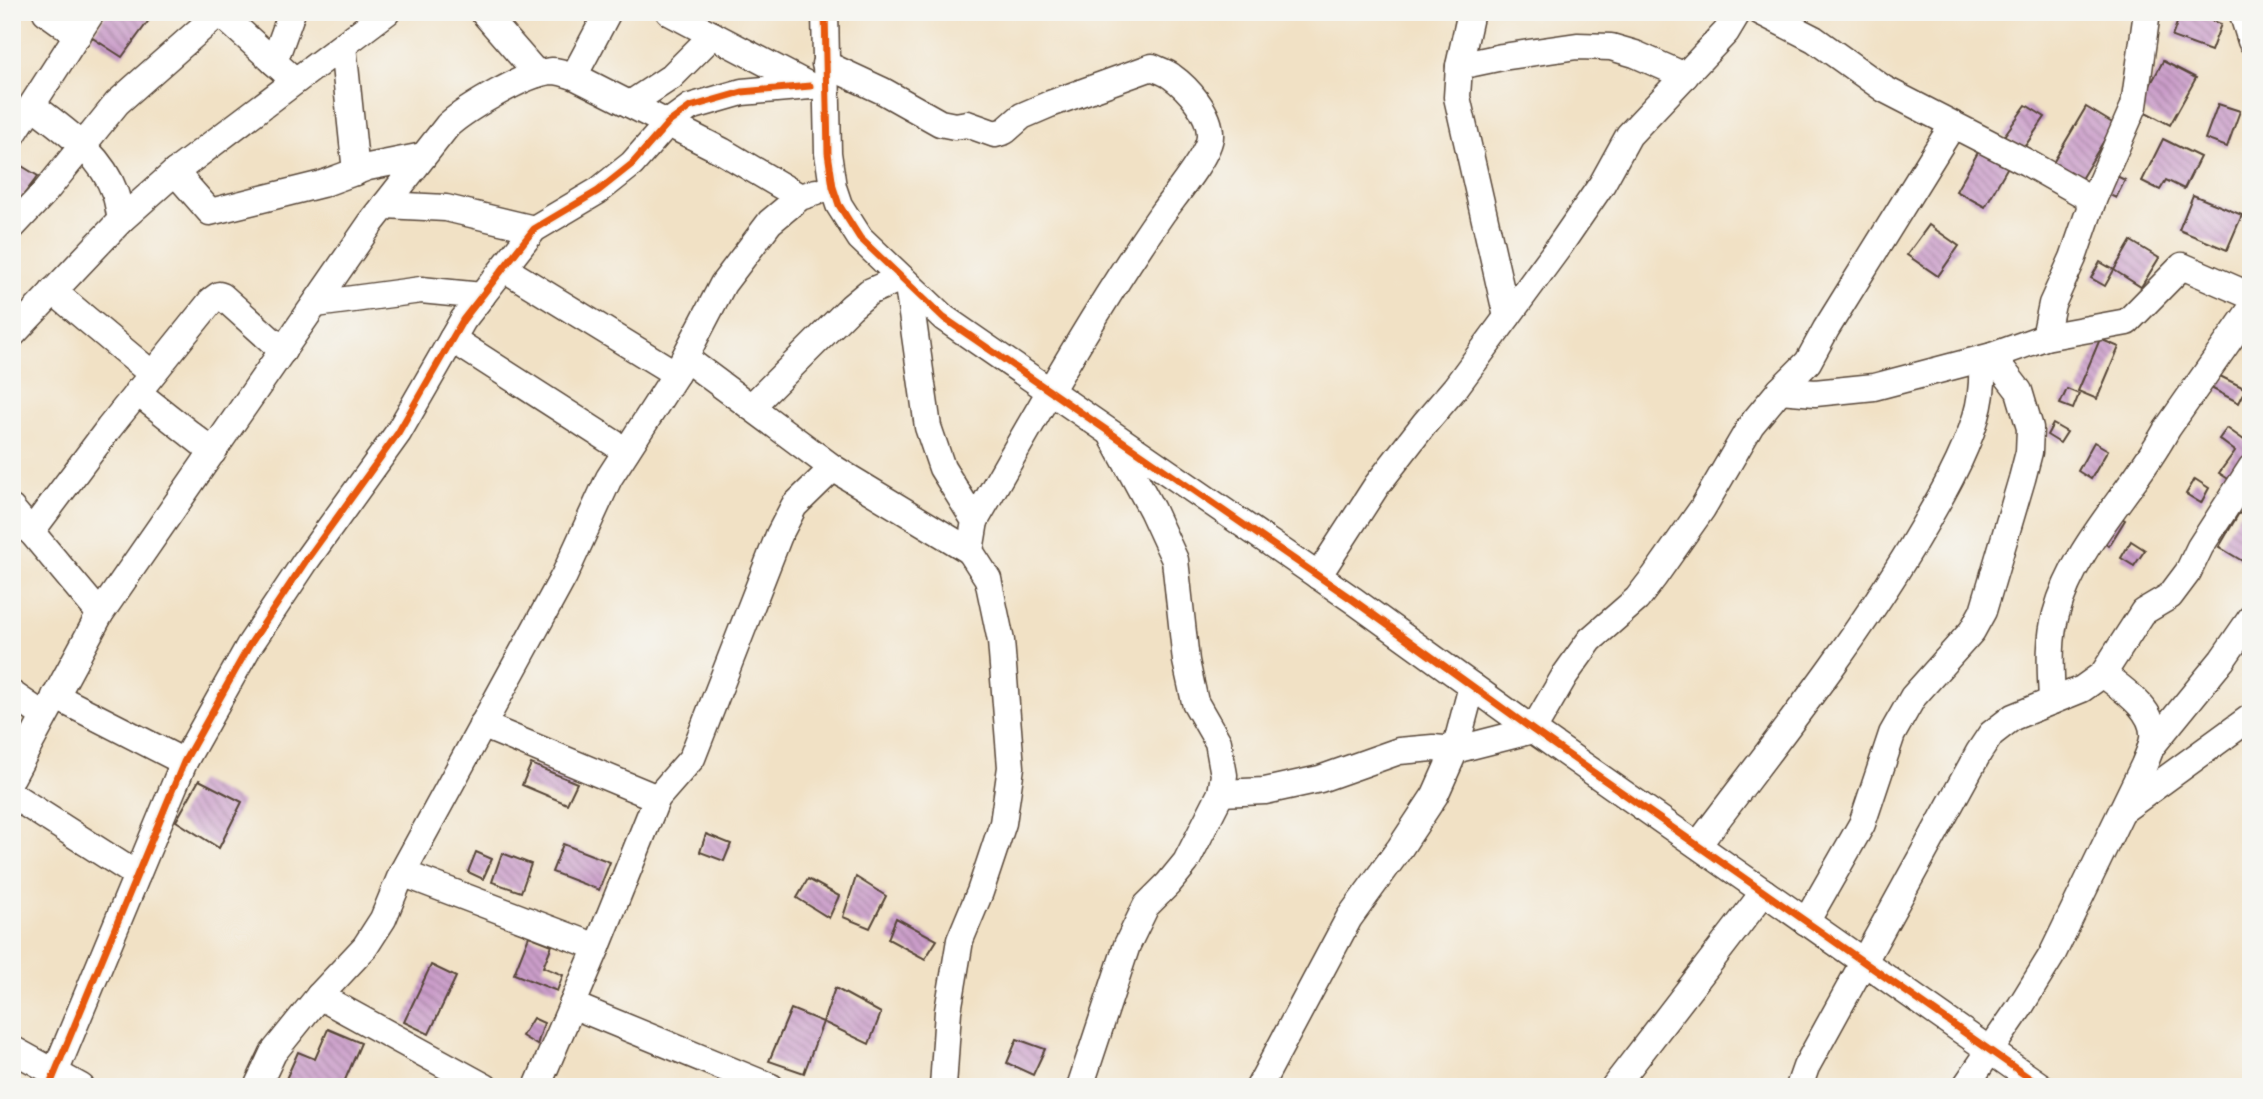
<svg xmlns="http://www.w3.org/2000/svg" width="2263" height="1099" font-family="'Old Standard TT',serif">
	<style>
		.building { fill: url(#building-back-hatch) }
		.lines { fill: none; stroke-linecap: round; stroke-linejoin: round }
		.minor-casing { stroke: #564537; stroke-width: 29 }
		.minor { stroke: #fff; stroke-width: 26 }
		.cycleway-casing { stroke: #f6f6f2; stroke-width: 11 }
		.cycleway { stroke: #e8590c; stroke-width: 7 }
	</style>
	<defs>
		<pattern id="building-back-hatch" width="6" height="6" patternUnits="userSpaceOnUse" patternTransform="scale(1.75)"><rect width="6" height="6" fill="#ca9dc9"/><path d="M-1 5l2 2M0 0l6 6M5-1l2 2" fill="none" stroke="#a580a3"/></pattern>
	</defs>
	<rect width="100%" height="100%" fill="#f6f6f2"/>
	<filter id="ink" filterUnits="userSpaceOnUse"><feTurbulence type="fractalNoise" baseFrequency=".0143" numOctaves="2"/><feDisplacementMap in="SourceGraphic" scale="14" xChannelSelector="R" yChannelSelector="G"/><feConvolveMatrix kernelMatrix="1 2 1 2 8 2 1 2 1" color-interpolation-filters="sRGB"/></filter>
	<filter id="wash" filterUnits="userSpaceOnUse"><feTurbulence type="fractalNoise" baseFrequency=".00686" numOctaves="4" result="noise"/><feDisplacementMap in="SourceGraphic" scale="28" xChannelSelector="R" yChannelSelector="G"/><feGaussianBlur stdDeviation="1.57" result="paint"/><feColorMatrix in="noise" values="0 0 0 0 0 0 0 0 0 0 0 0 0 0 0 0 0 1.4 0 .05"/><feComposite in="paint" operator="in"/></filter>
	<g filter="url(#wash)">
		<rect width="100%" height="100%" fill="#f1e1c5"/>
		<g id="blocks">
			<g class="building">
				<polygon points="107,12 155,12 122,57 91,37"/>
				<polygon points="2181,12 2189,12 2221,24 2211,51 2172,37"/>
				<polygon points="2163,61 2196,78 2170,125 2138,108"/>
				<polygon points="2218,104 2240,111 2227,147 2205,139"/>
				<polygon points="2026,105 2045,117 2023,149 2004,136"/>
				<polygon points="2086,107 2114,124 2078,184 2050,168"/>
				<polygon points="2163,139 2200,157 2184,189 2166,180 2160,190 2142,181"/>
				<polygon points="1981,147 2010,163 1985,207 1956,191"/>
				<polygon points="12,160 38,176 15,206 12,204"/>
				<polygon points="2110,173 2125,180 2116,198 2101,191"/>
				<polygon points="2193,195 2242,215 2227,250 2179,230"/>
				<polygon points="1929,225 1959,246 1938,276 1907,255"/>
				<polygon points="2131,241 2159,258 2141,287 2114,270"/>
				<polygon points="2100,262 2114,270 2105,286 2091,278"/>
				<polygon points="2100,339 2119,347 2097,399 2078,391"/>
				<polygon points="2218,375 2246,389 2239,403 2211,388"/>
				<polygon points="2067,389 2079,394 2073,409 2060,404"/>
				<polygon points="2053,424 2067,432 2060,443 2047,435"/>
				<polygon points="2227,428 2251,445 2251,458 2233,482 2219,473 2235,451 2219,439"/>
				<polygon points="2094,442 2108,450 2091,479 2078,471"/>
				<polygon points="2195,479 2209,488 2201,503 2186,494"/>
				<polygon points="2239,513 2251,520 2251,551 2244,562 2219,547"/>
				<polygon points="2115,514 2125,520 2109,546 2099,541"/>
				<polygon points="2131,541 2145,550 2134,566 2121,558"/>
				<polygon points="531,764 577,783 567,804 522,785"/>
				<polygon points="199,780 242,802 219,848 176,821"/>
				<polygon points="706,834 731,844 724,861 700,852"/>
				<polygon points="563,844 610,862 599,890 552,872"/>
				<polygon points="476,852 492,859 483,879 468,872"/>
				<polygon points="502,853 531,864 521,892 492,882"/>
				<polygon points="856,877 886,896 870,928 843,917"/>
				<polygon points="808,879 839,896 829,918 797,898"/>
				<polygon points="896,918 937,940 925,959 888,939"/>
				<polygon points="529,936 552,945 543,967 563,975 557,991 514,974"/>
				<polygon points="431,965 456,977 429,1034 404,1022"/>
				<polygon points="835,988 881,1013 869,1044 823,1022"/>
				<polygon points="791,1009 823,1022 804,1073 769,1061"/>
				<polygon points="533,1018 544,1023 537,1045 522,1036"/>
				<polygon points="328,1029 361,1043 342,1087 304,1087 286,1079 298,1052 315,1059"/>
				<polygon points="1017,1039 1045,1049 1033,1075 1007,1063"/>
			</g>
		</g>
	</g>
	<g filter="url(#ink)">
		<use href="#blocks" fill-opacity="0" stroke="#564537" stroke-width="2"/>
		<g class="lines">
			<g class="minor-casing">
				<g id="minor">
					<polyline points="46,12 78,35"/>
					<polyline points="483,12 537,74"/>
					<polyline points="669,12 810,86"/>
					<polyline points="825,12 828,153 833,187 839,205 860,238 944,318 1353,600 1533,730 2042,1087"/>
					<polyline points="1471,12 1459,66 1457,97 1507,317"/>
					<polyline points="1761,12 1814,39 1884,89 2026,162 2093,200"/>
					<polyline points="2242,12 2251,41"/>
					<polyline points="220,13 295,81"/>
					<polyline points="343,46 356,172"/>
					<polyline points="274,62 292,12"/>
					<path d="M825,64L883,91L940,123L955,126L967,124L995,134L1005,131L1022,116L1050,104L1152,67C1158,70 1166,72 1171,76C1188,88 1211,114 1210,136C1210,153 1174,197 1163,212C1094,311 1035,417 975,521"/>
					<polyline points="1459,66 1502,57 1577,46 1611,47 1635,54 1685,76"/>
					<polyline points="574,76 608,12"/>
					<polyline points="630,104 671,77 713,35"/>
					<path d="M33,106C64,130 101,154 115,193C118,202 119,211 121,220"/>
					<polyline points="12,136 92,12"/>
					<polyline points="175,172 210,212 322,184 368,167 423,156"/>
					<polyline points="385,205 446,208 534,229"/>
					<polyline points="12,227 45,192 117,103 220,12"/>
					<polyline points="505,269 676,374"/>
					<polyline points="908,286 928,427 942,468 975,521 970,551 988,579 1001,641 1011,767 1003,823 980,892 960,940 948,1011 943,1087"/>
					<polyline points="53,291 152,374"/>
					<polyline points="316,304 421,290 482,296"/>
					<polyline points="12,335 121,220 175,172 387,12"/>
					<polyline points="2045,337 2052,304 2073,258 2093,200 2134,106 2147,12"/>
					<polyline points="452,339 626,451"/>
					<polyline points="685,358 833,468 970,551"/>
					<polyline points="1780,390 1815,393 1874,387 1992,356 2045,337 2127,322 2182,266 2251,296"/>
					<polyline points="137,392 213,452"/>
					<polyline points="751,407 851,307 869,292 901,278"/>
					<polyline points="12,509 100,614"/>
					<polyline points="31,532 109,428 212,300 219,295 222,296 283,351"/>
					<polyline points="1318,576 1377,485 1425,423 1455,388 1558,248 1602,184 1629,135 1726,32 1738,12"/>
					<polyline points="12,694 44,716"/>
					<polyline points="55,696 184,762"/>
					<path d="M2052,701C2051,673 2048,642 2056,614C2075,544 2133,492 2167,429L2251,309"/>
					<polyline points="482,725 657,798"/>
					<polyline points="2151,747 2222,660 2251,618"/>
					<path d="M12,777L100,614L371,223L448,125C467,108 528,72 552,71C559,71 568,74 574,76L722,151L800,197"/>
					<polyline points="1221,793 1265,791 1320,779 1399,751 1433,748 1455,750 1533,730 1565,675 1590,640 1637,599 1654,577 1702,509 1751,425 1780,390 1808,362 1826,329 1952,126"/>
					<polyline points="12,795 137,875"/>
					<polyline points="2126,808 2251,717"/>
					<path d="M1698,845C1772,746 1848,652 1912,546C1936,505 1962,463 1976,417C1982,398 1983,379 1982,359"/>
					<polyline points="402,873 597,947"/>
					<polyline points="1806,922 1862,824 1892,734 1913,697 1972,631 1983,611 2022,479 2029,452 2030,428 2019,391 1992,356"/>
					<polyline points="319,996 485,1087"/>
					<polyline points="572,1005 771,1087"/>
					<polyline points="12,1049 81,1087"/>
					<polyline points="49,1087 184,762 249,646 305,562 398,433 463,320 534,229 598,191 632,164 668,123 690,107 742,92 810,86"/>
					<polyline points="257,1087 273,1053 319,996 365,947 383,919 402,873 564,576 609,478 676,374 723,284 770,222 800,197 816,192"/>
					<polyline points="537,1087 597,947 657,798 692,758 779,535 794,506 833,468"/>
					<polyline points="1080,1087 1127,945 1146,906 1168,884 1186,862 1221,793 1224,775 1218,742 1195,702 1186,661 1175,560 1152,510 1113,438"/>
					<polyline points="1259,1087 1349,918 1400,848 1435,795 1455,750 1472,686"/>
					<polyline points="1614,1087 1764,892"/>
					<polyline points="1799,1087 1806,1067 1979,752 1991,734 2013,717 2082,689 2103,674 2143,612 2170,596 2188,572 2200,547 2251,468"/>
					<path d="M1965,1087L2020,1007L2052,955L2144,765C2147,757 2152,748 2153,738C2156,710 2122,689 2103,674"/>
				</g>
			</g>
			<use href="#minor" class="minor"/>
			<g class="cycleway-casing">
				<g id="cycleway">
					<polyline points="825,12 828,153 833,187 839,205 860,238 944,318 1353,600 1533,730 2042,1087"/>
					<polyline points="49,1087 184,762 249,646 305,562 398,433 463,320 534,229 598,191 632,164 668,123 690,107 742,92 810,86"/>
				</g>
			</g>
			<use href="#cycleway" class="cycleway"/>
		</g>
	</g>
	<rect width="2263" height="1099" fill="none" stroke="#f6f6f2" stroke-width="42"/>
</svg>
